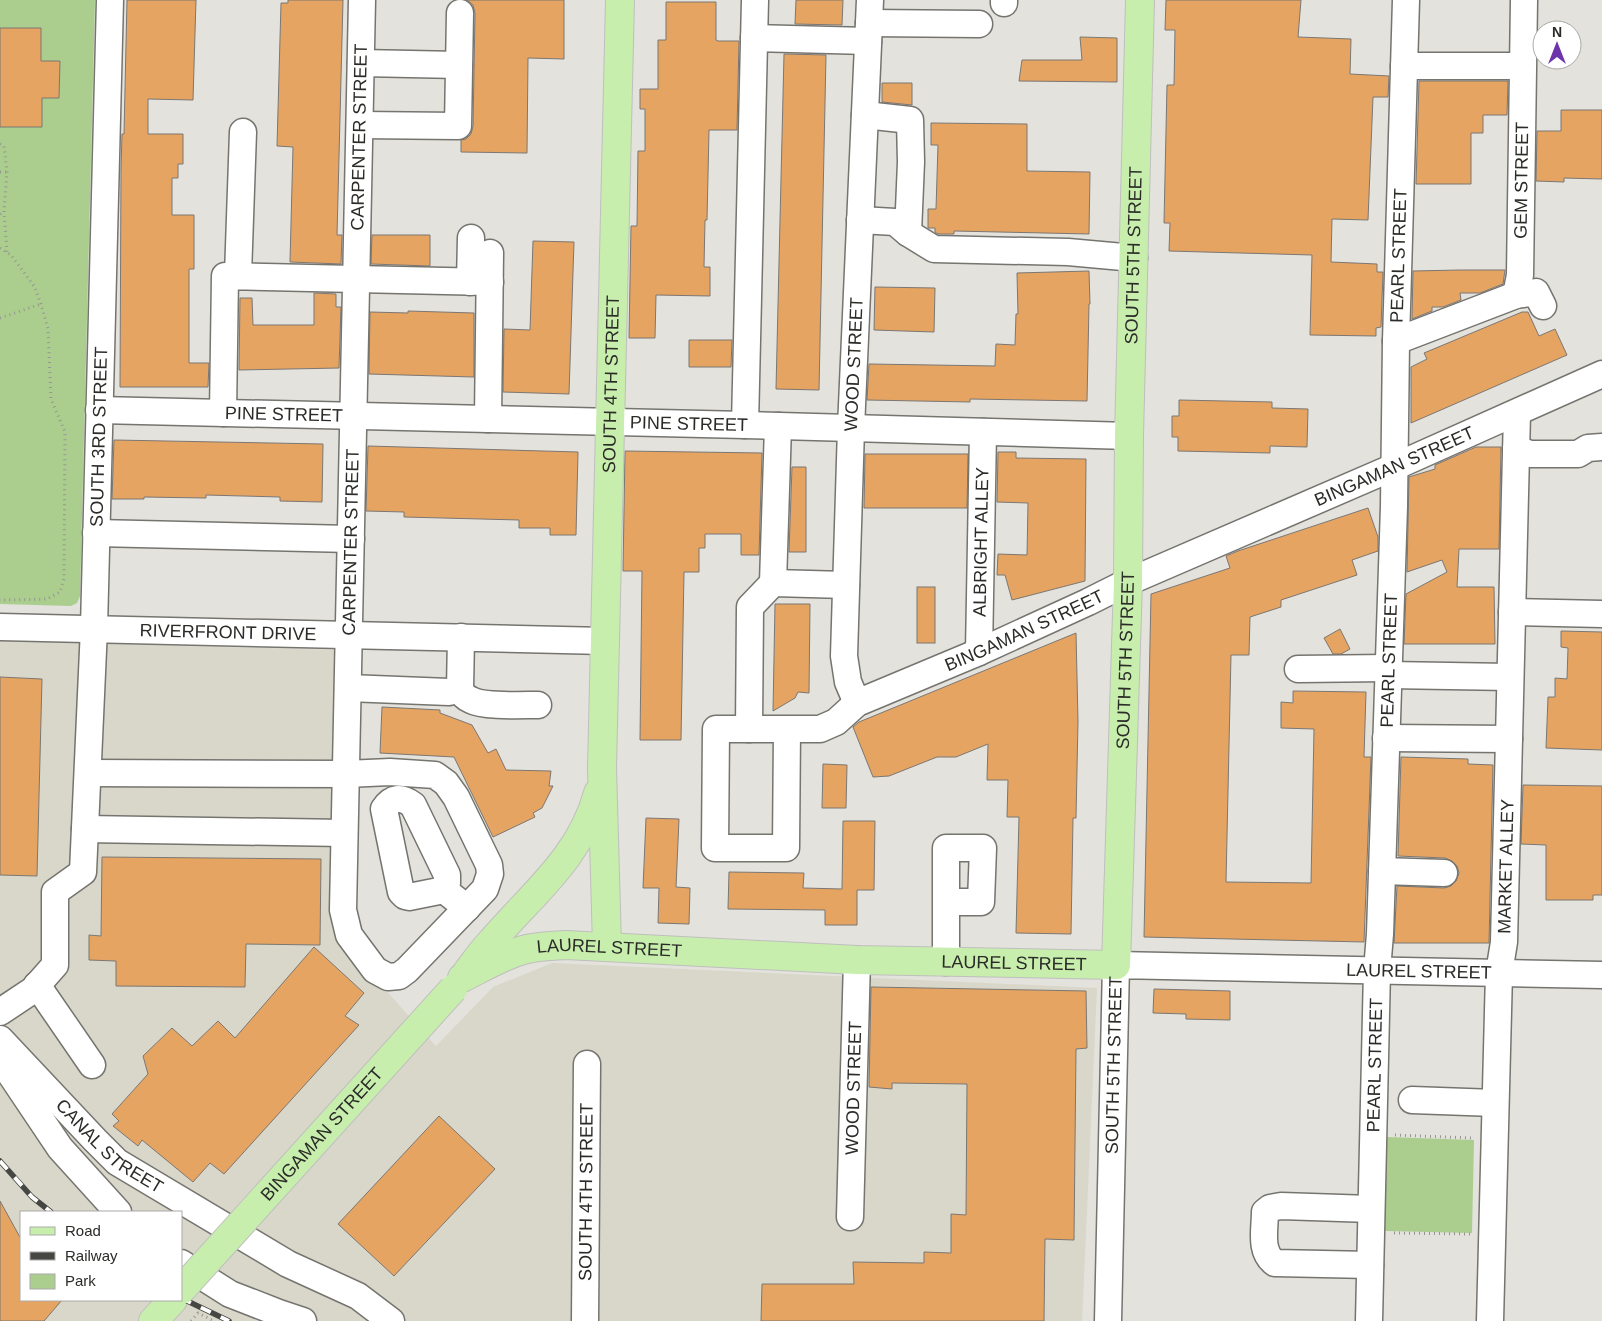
<svg xmlns="http://www.w3.org/2000/svg" width="1602" height="1321" font-family="Helvetica,sans-serif">
	<style>
		.built { fill: #d9d7c9; fill-rule: evenodd }
		.green { fill: #abce8f }
		.building { fill: #e5a461; stroke: #7c7773 }
		.lines { fill: none; stroke-linecap: round; stroke-linejoin: round }
		.minor-casing { stroke: #75746f; stroke-width: 29 }
		.major-casing { stroke: #bfbfbe; stroke-width: 30 }
		.path { stroke: #969691; stroke-width: 3; stroke-dasharray: 1 4; stroke-linecap: butt }
		.minor { stroke: #fff; stroke-width: 26 }
		.major { stroke: #c8eead; stroke-width: 28 }
		.rail-casing { stroke: #464643; stroke-width: 5.5 }
		.rail { stroke: #fff; stroke-width: 4; stroke-dasharray: 11; stroke-linecap: butt }
		.major-bridge-casing { stroke: #bfbfbe; stroke-width: 30; stroke-linecap: butt }
		.major-bridge { stroke: #c8eead; stroke-width: 28 }
		.labels { text-anchor: middle; dominant-baseline: central; stroke-width: 5; stroke-linejoin: round; paint-order: stroke }
		.street-label { font-size: 18px; fill: #2b2b28; stroke: #fff }
	</style>
	<rect width="100%" height="100%" fill="#e3e2dc"/>
	<path class="built" d="M0,641L335,650L336,935L436,1046L493,987L552,963L1097,988L1082,1321H0ZM21,1212H181V1300H21Z"/>
	<g class="green">
		<polygon points="0,0 95,0 80,596 77,603 71,606 0,604"/>
		<polygon points="1388,1137 1474,1140 1472,1233 1386,1231 1383,1228 1385,1139"/>
	</g>
	<g class="building">
		<polygon points="127,0 196,0 193,100 148,99 148,134 183,134 183,164 178,164 178,178 172,178 172,215 194,215 194,269 189,269 189,363 209,363 208,387 120,387 121,168 122,134 124,134"/>
		<polygon points="288,0 343,0 337,235 342,235 341,264 290,262 293,147 277,146 281,3 288,3"/>
		<polygon points="467,0 564,0 564,59 528,58 527,153 461,152 461,140 466,139 471,134 473,126 475,13 473,5"/>
		<polygon points="796,0 843,0 842,25 795,24"/>
		<polygon points="1166,0 1301,0 1298,37 1351,39 1350,74 1389,76 1388,97 1373,97 1368,220 1332,219 1331,262 1377,264 1377,272 1383,272 1381,327 1376,328 1376,336 1310,335 1312,255 1169,251 1170,223 1164,223 1167,85 1174,85 1175,30 1165,30"/>
		<polygon points="666,2 716,2 716,40 718,41 739,41 737,130 709,130 707,220 705,220 704,267 710,267 710,296 656,295 655,338 629,338 631,226 637,226 638,151 645,151 645,109 640,109 640,89 658,89 658,40 666,40"/>
		<polygon points="0,28 41,28 41,61 60,61 59,98 42,98 42,127 0,127"/>
		<polygon points="1080,37 1117,38 1117,82 1019,81 1022,60 1082,60"/>
		<polygon points="784,54 826,55 819,390 776,389"/>
		<polygon points="1419,81 1508,81 1507,115 1483,115 1483,133 1471,133 1471,184 1416,184"/>
		<polygon points="882,83 912,83 912,105 882,102"/>
		<polygon points="1561,110 1602,110 1602,179 1564,178 1564,182 1536,181 1537,131 1561,131"/>
		<polygon points="931,123 1027,124 1027,171 1090,172 1089,234 954,231 954,234 938,234 935,232 935,228 928,228 928,209 936,209 938,145 931,145"/>
		<polygon points="372,235 430,235 430,266 371,264"/>
		<polygon points="533,241 574,242 569,394 503,392 504,329 530,330"/>
		<polygon points="1460,270 1505,270 1503,284 1480,293 1460,293 1461,300 1443,307 1432,307 1432,311 1412,319 1413,271"/>
		<polygon points="1089,271 1090,304 1089,304 1087,401 970,399 970,402 867,400 869,364 995,366 996,344 1015,345 1016,314 1018,314 1017,273"/>
		<polygon points="875,287 935,288 934,332 874,330"/>
		<polygon points="314,293 336,294 336,307 341,307 339,368 239,370 240,298 252,298 253,325 314,325"/>
		<polygon points="408,311 474,313 474,377 369,374 370,312 408,313"/>
		<polygon points="1522,312 1528,312 1539,336 1555,329 1567,355 1411,423 1411,367 1427,359 1424,353"/>
		<polygon points="689,340 732,340 731,367 689,367"/>
		<polygon points="1179,400 1272,402 1272,408 1308,409 1307,447 1270,446 1270,453 1178,451 1178,437 1172,437 1172,416 1179,416"/>
		<polygon points="114,440 323,444 322,502 280,501 280,497 206,495 206,498 144,497 144,499 112,499"/>
		<polygon points="368,446 578,452 576,535 550,535 550,528 519,528 519,520 404,517 404,512 366,511"/>
		<polygon points="1476,447 1501,447 1499,549 1459,549 1457,587 1494,587 1495,644 1404,644 1406,594 1447,572 1442,560 1407,572 1409,477 1435,469 1435,465"/>
		<polygon points="625,451 762,453 759,555 741,555 741,534 705,534 705,548 699,548 699,572 684,572 681,740 640,740 642,571 623,571"/>
		<polygon points="998,452 1016,452 1016,458 1086,459 1085,581 1012,600 1005,575 997,575 998,554 1027,555 1028,503 997,502"/>
		<polygon points="865,454 968,454 967,508 864,508"/>
		<polygon points="792,467 806,467 806,552 789,552"/>
		<polygon points="1368,508 1378,537 1378,551 1352,560 1357,575 1281,600 1281,607 1250,617 1249,655 1231,655 1226,882 1311,883 1314,729 1281,728 1281,702 1293,703 1293,691 1366,692 1364,757 1371,757 1364,942 1144,937 1151,594 1230,568 1226,556 1238,551"/>
		<rect x="917" y="587" width="18" height="56"/>
		<polygon points="775,604 810,604 809,693 798,692 795,698 773,711"/>
		<polygon points="1340,629 1350,649 1341,654 1333,654 1324,638"/>
		<polygon points="1561,631 1602,632 1602,750 1546,748 1548,697 1555,697 1555,678 1567,679 1568,648 1561,647"/>
		<polygon points="1076,633 1078,721 1076,818 1073,818 1071,934 1016,933 1019,817 1007,817 1008,780 987,780 988,744 956,757 937,757 889,776 873,777 853,727 859,722"/>
		<polygon points="0,677 42,679 37,876 0,875"/>
		<polygon points="382,707 440,710 440,713 472,725 488,753 496,749 506,770 551,771 549,786 553,786 542,808 533,813 535,817 493,837 454,757 380,753"/>
		<polygon points="1401,757 1468,759 1468,764 1493,765 1489,943 1394,943 1397,886 1444,888 1451,886 1456,881 1459,873 1457,866 1452,861 1445,858 1398,856"/>
		<polygon points="823,764 847,765 846,808 822,808"/>
		<polygon points="1523,785 1602,786 1602,895 1593,895 1593,900 1546,900 1546,845 1521,844"/>
		<polygon points="646,818 679,819 676,887 690,888 689,924 658,923 659,888 643,888"/>
		<polygon points="843,821 875,821 874,890 857,890 857,925 825,925 825,910 728,909 729,872 804,873 803,888 842,889"/>
		<polygon points="102,857 321,859 320,945 246,944 245,987 116,986 116,961 89,960 89,935 101,936"/>
		<polygon points="314,947 364,993 345,1016 359,1025 224,1174 210,1163 193,1182 142,1140 138,1146 113,1126 119,1121 112,1114 148,1074 143,1056 172,1028 192,1046 218,1021 235,1038"/>
		<polygon points="871,987 1086,991 1087,1048 1076,1049 1074,1240 1045,1239 1044,1321 761,1321 762,1284 854,1284 853,1262 924,1263 924,1252 951,1253 951,1214 966,1215 967,1084 892,1083 892,1089 869,1087"/>
		<polygon points="1154,989 1230,991 1230,1020 1186,1019 1186,1014 1153,1013"/>
		<polygon points="439,1116 495,1169 394,1276 338,1224"/>
		<polygon points="0,1201 21,1239 21,1300 62,1300 44,1321 0,1321"/>
	</g>
	<g class="lines">
		<g class="minor-casing">
			<g id="minor">
				<polyline points="1004,3 1004,0"/>
				<polyline points="869,23 979,24"/>
				<polyline points="754,38 868,41"/>
				<polyline points="361,63 459,65"/>
				<polyline points="1404,66 1522,66"/>
				<polyline points="865,115 910,120 911,162 908,233"/>
				<polyline points="360,125 458,126 460,13"/>
				<polyline points="860,220 895,222 908,233 934,249 1068,252 1134,258"/>
				<polyline points="238,275 243,132"/>
				<polyline points="470,282 471,238"/>
				<path id="s1" d="M1516,295L1520,275L1524,0"/>
				<polyline points="1396,341 1516,295 1536,292 1543,306"/>
				<path id="s2" d="M99,410L745,425L1129,436"/>
				<polyline points="223,413 225,276 490,282"/>
				<polyline points="488,419 490,253"/>
				<polyline points="745,425 755,0"/>
				<polyline points="1516,449 1530,454 1578,454 1588,448 1602,447"/>
				<polyline points="96,533 351,539"/>
				<polyline points="773,583 778,426"/>
				<polyline points="773,583 846,585"/>
				<polyline points="1512,612 1602,614"/>
				<path id="s3" d="M0,627L605,641"/>
				<path d="M461,637L460,689C462,694 466,698 471,700C484,707 522,705 538,705"/>
				<path id="s4" d="M979,652L983,432"/>
				<polyline points="1298,669 1388,668"/>
				<polyline points="1388,675 1510,677"/>
				<polyline points="348,688 449,692 460,689"/>
				<path id="s5" d="M857,703L848,682L844,656L851,428L870,0"/>
				<polyline points="749,729 750,607 773,583"/>
				<path id="s6" d="M787,729L786,848H715L716,729H820L836,722L857,703L979,652L1088,602L1128,582L1394,467L1602,374"/>
				<polyline points="1386,738 1509,739"/>
				<path id="s7" d="M88,773L346,774L390,772L435,775L446,783L456,797L489,865L490,874L485,889L407,970L399,976L388,977L375,970L349,935L343,910L362,0"/>
				<polyline points="85,829 344,833"/>
				<polyline points="1382,871 1444,873"/>
				<path d="M444,890L447,883V875L413,805C401,796 392,797 384,809L401,892L405,896L409,897L444,890L467,908"/>
				<polyline points="946,902 981,902 983,848 946,848 946,962"/>
				<polyline points="37,985 92,1065"/>
				<path id="s8" d="M0,1012L33,990L55,965V892L83,872L94,628L110,0"/>
				<path id="s9" d="M0,1039L95,1140L117,1162L288,1264L358,1296L391,1321"/>
				<polyline points="1,1052 5,1066 60,1148 118,1212"/>
				<polyline points="1412,1100 1495,1103"/>
				<path id="s10" d="M850,1217L857,960"/>
				<polyline points="181,1263 230,1294 279,1313 303,1321"/>
				<path d="M1370,1265L1275,1263C1259,1252 1265,1229 1265,1212L1270,1208L1281,1206L1371,1209"/>
				<path id="s11" d="M585,1321L587,1064"/>
				<path id="s12" d="M1108,1321L1116,965L1602,975"/>
				<path id="s13" d="M1369,1321L1377,970L1380,934L1394,506L1396,341L1406,0"/>
				<path id="s14" d="M1490,1321L1499,973L1504,942L1517,413"/>
			</g>
		</g>
		<g class="major-casing">
			<g id="major">
				<path id="s15" d="M607,946L602,768L620,0"/>
				<path d="M467,972C475,962 482,951 491,942C532,894 581,857 598,793"/>
				<path id="s16" d="M462,978C482,968 502,956 523,950C537,946 552,946 566,945L857,960L1116,965L1128,582L1129,436L1140,0"/>
				<polyline points="153,1321 173,1300"/>
			</g>
		</g>
		<g class="path">
			<polyline points="0,144 4,146 7,172 4,211"/>
			<polyline points="0,172 7,172"/>
			<polyline points="0,214 4,211 7,252"/>
			<polyline points="0,248 11,255 34,286 41,304 48,329 51,399 65,432 64,579 60,592 47,599 0,600"/>
			<polyline points="0,318 41,304"/>
			<polyline points="1395,1135 1471,1138"/>
			<polyline points="1394,1233 1470,1234"/>
			<polyline points="191,1321 198,1313 214,1321"/>
		</g>
		<use href="#minor" class="minor"/>
		<use href="#major" class="major"/>
		<g class="rail-casing">
			<g id="rail">
				<polyline points="0,1161 32,1197 51,1212"/>
				<polyline points="181,1298 229,1321"/>
			</g>
		</g>
		<use href="#rail" class="rail"/>
		<g class="major-bridge-casing">
			<g id="major-bridge">
				<path id="s17" d="M181,1290L453,989"/>
			</g>
		</g>
		<use href="#major-bridge" class="major-bridge"/>
	</g>
	<g class="labels">
		<g class="street-label">
			<text stroke="none"><textPath href="#s7" startOffset="1469">CARPENTER STREET</textPath></text>
			<text stroke="none"><textPath href="#s1" startOffset="115">GEM STREET</textPath></text>
			<text stroke="none"><textPath href="#s16" startOffset="1371">SOUTH 5TH STREET</textPath></text>
			<text stroke="none"><textPath href="#s13" startOffset="1066">PEARL STREET</textPath></text>
			<text stroke="none"><textPath href="#s5" startOffset="341">WOOD STREET</textPath></text>
			<text stroke="none"><textPath href="#s15" startOffset="562">SOUTH 4TH STREET</textPath></text>
			<text stroke="none"><textPath href="#s2" startOffset="185">PINE STREET</textPath></text>
			<text stroke="none"><textPath href="#s2" startOffset="590">PINE STREET</textPath></text>
			<text stroke="none"><textPath href="#s8" startOffset="616">SOUTH 3RD STREET</textPath></text>
			<text stroke="none"><textPath href="#s6" startOffset="1046">BINGAMAN STREET</textPath></text>
			<text stroke="none"><textPath href="#s7" startOffset="1064">CARPENTER STREET</textPath></text>
			<text stroke="none"><textPath href="#s4" startOffset="110">ALBRIGHT ALLEY</textPath></text>
			<text stroke="none"><textPath href="#s6" startOffset="641">BINGAMAN STREET</textPath></text>
			<text stroke="none"><textPath href="#s3" startOffset="228">RIVERFRONT DRIVE</textPath></text>
			<text stroke="none"><textPath href="#s16" startOffset="966">SOUTH 5TH STREET</textPath></text>
			<text stroke="none"><textPath href="#s13" startOffset="661">PEARL STREET</textPath></text>
			<text stroke="none"><textPath href="#s14" startOffset="455">MARKET ALLEY</textPath></text>
			<text stroke="none"><textPath href="#s16" startOffset="154">LAUREL STREET</textPath></text>
			<text stroke="none"><textPath href="#s16" startOffset="559">LAUREL STREET</textPath></text>
			<text stroke="none"><textPath href="#s12" startOffset="659">LAUREL STREET</textPath></text>
			<text stroke="none"><textPath href="#s12" startOffset="256">SOUTH 5TH STREET</textPath></text>
			<text stroke="none"><textPath href="#s13" startOffset="256">PEARL STREET</textPath></text>
			<text stroke="none"><textPath href="#s10" startOffset="129">WOOD STREET</textPath></text>
			<text stroke="none"><textPath href="#s17" startOffset="210">BINGAMAN STREET</textPath></text>
			<text stroke="none"><textPath href="#s9" startOffset="154">CANAL STREET</textPath></text>
			<text stroke="none"><textPath href="#s11" startOffset="129">SOUTH 4TH STREET</textPath></text>
		</g>
	</g>
	<rect x="20" y="1211" width="162" height="90" fill="#ffffff" stroke="#aaaaa9"/>
	<rect x="30" y="1227" width="25" height="8" fill="#c8eead" stroke="#aaaaa9"/>
	<text x="65" y="1236" font-size="15" fill="#2b2b28">Road</text>
	<rect x="30" y="1252" width="25" height="8" fill="#464643" stroke="#aaaaa9"/>
	<text x="65" y="1261" font-size="15" fill="#2b2b28">Railway</text>
	<rect x="30" y="1274" width="25" height="15" fill="#abce8f" stroke="#aaaaa9"/>
	<text x="65" y="1286" font-size="15" fill="#2b2b28">Park</text>
	<g transform="translate(1557 45)"><circle r="24" fill="#ffffff" stroke="#aaaaa9"/>
	<path d="M0-4L9 19L0 12L-9 19Z" fill="#6e35ab"/>
	<text y="-8" font-size="14" font-weight="bold" text-anchor="middle" fill="#2b2b28">N</text>
	</g>
</svg>
